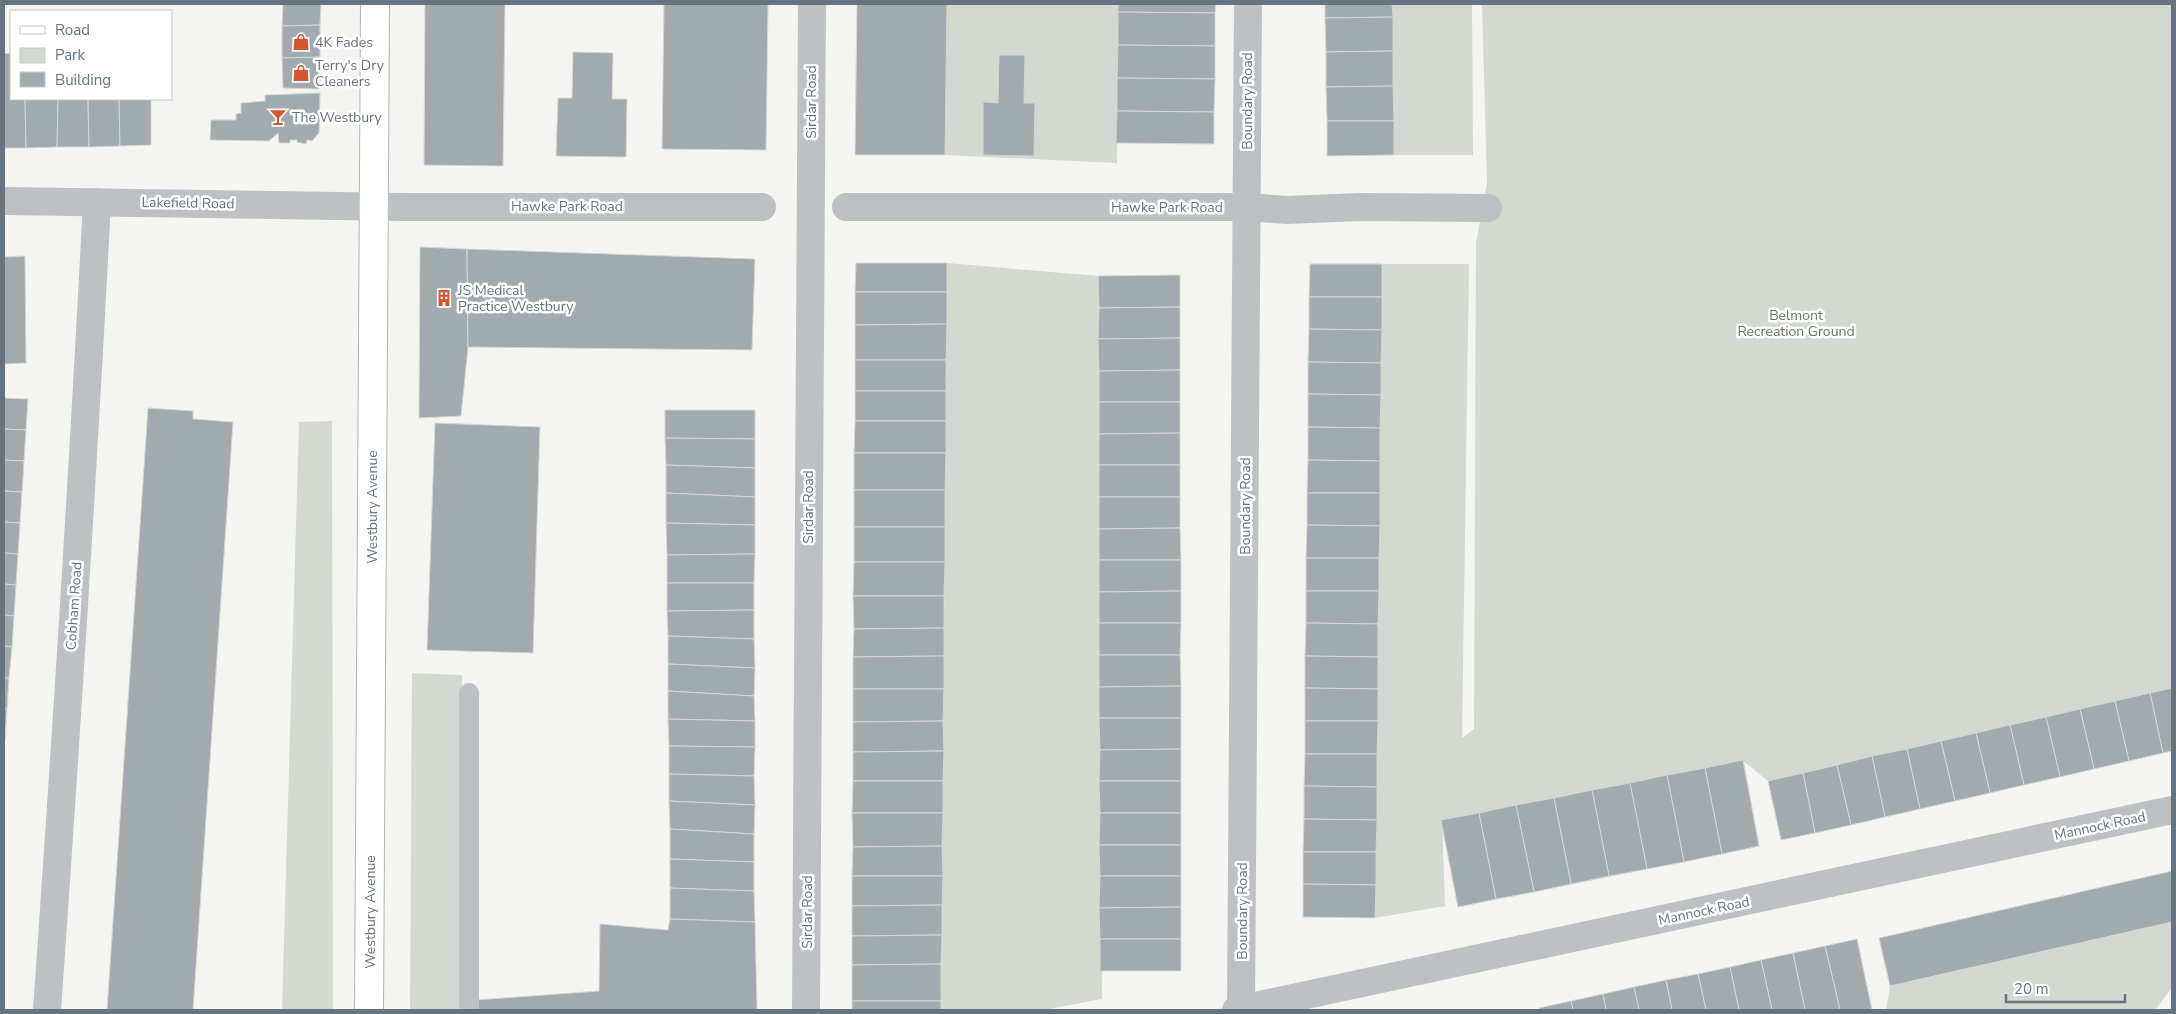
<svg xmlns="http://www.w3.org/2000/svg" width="2176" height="1014" font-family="'Nunito Sans',sans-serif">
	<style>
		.green { fill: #d3d9d0 }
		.building { fill: #a1aaae; stroke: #d5d5d3 }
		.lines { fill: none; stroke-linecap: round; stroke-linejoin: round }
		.primary-casing { stroke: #b1b5b8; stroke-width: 30 }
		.service { stroke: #bdc1c4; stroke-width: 20 }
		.minor { stroke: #bdc1c4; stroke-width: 28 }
		.primary { stroke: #fff; stroke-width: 28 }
		.labels { text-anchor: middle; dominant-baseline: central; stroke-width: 5; stroke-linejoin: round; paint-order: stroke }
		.poi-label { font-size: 14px; fill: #65747f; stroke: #fff; text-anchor: start }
		.street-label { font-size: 14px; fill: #65747f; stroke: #fff }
		.park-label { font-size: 14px; fill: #687764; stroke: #fff }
	</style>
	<rect width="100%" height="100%" fill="#f4f4f0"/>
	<g class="green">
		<polygon points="947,4 1118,4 1117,163 945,155"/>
		<polygon points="1392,4 1472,4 1473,155 1394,155"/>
		<polygon points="1482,4 2172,4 2172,688 1768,781 1742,760 1442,820 1445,906 1375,918 1382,264 1469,264 1462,738 1474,729 1476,243 1487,183"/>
		<polygon points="947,263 1098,276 1102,999 1043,1010 941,1010"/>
		<polygon points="332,421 333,1010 282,1010 299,422"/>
		<polygon points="412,673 462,675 460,1010 410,1010"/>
		<polygon points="2172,922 2172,988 2155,1010 1886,1010 1890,986"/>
	</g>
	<g class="building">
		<polygon points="283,4 321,4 320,25 282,26"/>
		<polygon points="425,4 505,4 503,166 424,165"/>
		<polygon points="664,4 768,4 766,150 662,149"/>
		<polygon points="857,4 947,4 945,155 855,155"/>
		<polygon points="1118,4 1216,4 1215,13 1118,12"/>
		<polygon points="1325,4 1392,4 1393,17 1325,18"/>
		<polygon points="1118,12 1215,13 1215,46 1118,45"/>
		<polygon points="1393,17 1393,51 1326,52 1325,18"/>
		<polygon points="320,25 320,57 282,58 282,26"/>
		<polygon points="1118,45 1215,46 1215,79 1117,78"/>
		<polygon points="1393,51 1393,86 1326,87 1326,52"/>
		<polygon points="573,52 613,53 612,99 627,99 626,157 556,156 558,98 572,98"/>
		<polygon points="4,53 11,54 11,99 25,99 26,148 4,148"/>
		<polygon points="999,55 1025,55 1024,103 1035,103 1034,156 983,155 983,102 998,103"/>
		<polygon points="320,57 320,89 283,88 282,58"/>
		<polygon points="1117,78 1215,79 1214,112 1117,111"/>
		<polygon points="1393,86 1394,121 1327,121 1326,87"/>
		<polygon points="320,93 319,133 312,141 307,140 306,144 297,142 297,140 290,140 290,143 279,143 278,133 269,141 210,140 211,120 236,120 236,114 241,113 241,103 265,101 265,95"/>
		<polygon points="25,99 58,99 57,147 26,148"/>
		<polygon points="58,99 88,99 89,147 57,147"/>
		<polygon points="88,99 119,99 120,146 89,147"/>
		<polygon points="119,99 151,99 151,145 120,146"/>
		<polygon points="1117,111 1214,112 1214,144 1116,143"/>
		<polygon points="1327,121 1394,121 1394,155 1327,156"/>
		<polygon points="420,247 467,249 468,347 461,416 419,418"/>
		<polygon points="467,249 755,259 752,350 468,347"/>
		<polygon points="25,256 26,363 4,364 4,257"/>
		<polygon points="856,263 947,263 947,292 855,292"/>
		<polygon points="1310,264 1382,264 1382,297 1309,297"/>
		<polygon points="1180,275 1180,307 1099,308 1098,276"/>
		<polygon points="855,292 947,292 947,324 855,325"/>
		<polygon points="1309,297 1382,297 1382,330 1309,329"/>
		<polygon points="1180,307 1180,338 1098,339 1099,308"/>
		<polygon points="947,324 946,360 855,360 855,325"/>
		<polygon points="1309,329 1382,330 1381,363 1308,362"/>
		<polygon points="1180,338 1180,370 1099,371 1098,339"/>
		<rect x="855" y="360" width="91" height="31"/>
		<polygon points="1308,362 1381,363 1381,395 1308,394"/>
		<polygon points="1180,370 1180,402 1099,402 1099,371"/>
		<rect x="855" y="391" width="91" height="30"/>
		<polygon points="1308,394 1381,395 1380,428 1308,427"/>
		<polygon points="4,398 28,399 26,430 4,429"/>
		<polygon points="1099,402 1180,402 1180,433 1099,434"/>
		<polygon points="148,408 193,411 193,419 233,422 193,1010 107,1010"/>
		<polygon points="665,410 755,410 755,439 665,438"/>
		<polygon points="855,421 946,421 946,453 854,453"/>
		<polygon points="435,423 540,427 533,653 427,650"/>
		<polygon points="1308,427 1380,428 1380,461 1308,460"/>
		<polygon points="4,429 26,430 24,461 4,460"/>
		<polygon points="1180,433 1180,465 1099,465 1099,434"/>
		<polygon points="665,438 755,439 755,468 666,465"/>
		<polygon points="854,453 946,453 945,490 854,490"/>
		<polygon points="4,460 24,461 22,492 4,491"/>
		<polygon points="1308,460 1380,461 1380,493 1307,493"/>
		<polygon points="666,465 755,468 755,497 666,493"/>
		<rect x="1099" y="465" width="81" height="32"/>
		<rect x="854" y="490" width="91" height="37"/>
		<polygon points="4,491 22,492 20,523 4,522"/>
		<polygon points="666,493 755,497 755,525 666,523"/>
		<polygon points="1307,493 1380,493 1380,526 1307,525"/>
		<polygon points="1099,497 1180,497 1180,528 1099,529"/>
		<polygon points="4,522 20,523 18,554 4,553"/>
		<polygon points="666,523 755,525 755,554 667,555"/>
		<polygon points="1307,525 1380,526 1379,558 1306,558"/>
		<rect x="854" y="527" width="91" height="35"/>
		<polygon points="1180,528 1181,560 1099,560 1099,529"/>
		<polygon points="4,553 18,554 16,585 4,584"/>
		<polygon points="755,554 754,583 667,583 667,555"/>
		<rect x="1306" y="558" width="73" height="33"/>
		<polygon points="1099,560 1181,560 1181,591 1099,592"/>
		<polygon points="854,562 945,562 944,596 853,596"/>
		<polygon points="667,583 754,583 754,610 667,611"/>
		<polygon points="4,584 16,585 14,616 4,615"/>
		<polygon points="1181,591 1181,623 1099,623 1099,592"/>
		<polygon points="1306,591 1379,591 1378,624 1306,623"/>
		<polygon points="853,596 944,596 944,628 854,629"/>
		<polygon points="754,610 754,639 668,636 667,611"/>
		<polygon points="4,615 14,616 12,647 4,646"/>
		<polygon points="1099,623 1181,623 1180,655 1099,655"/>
		<polygon points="1306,623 1378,624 1378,657 1305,656"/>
		<polygon points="944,628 944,656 853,657 854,629"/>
		<polygon points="668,636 754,639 755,668 668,664"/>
		<polygon points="4,646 12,647 9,678 4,678"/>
		<polygon points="1099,655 1180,655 1181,686 1099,687"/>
		<polygon points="944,656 944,689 853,689 853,657"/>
		<polygon points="1305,656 1378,657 1378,689 1305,688"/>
		<polygon points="668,664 755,668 754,696 668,691"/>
		<polygon points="4,678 9,678 7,709 4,708"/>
		<polygon points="1181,686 1181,718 1099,718 1099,687"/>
		<polygon points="1305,688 1378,689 1378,721 1305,721"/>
		<polygon points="2172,688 2172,751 2163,753 2150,693"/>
		<polygon points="853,689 944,689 943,721 853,722"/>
		<polygon points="668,691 754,696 755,721 668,719"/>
		<polygon points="2150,693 2163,753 2129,761 2115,701"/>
		<polygon points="2115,701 2129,761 2094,769 2080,709"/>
		<polygon points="4,708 7,709 5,740 4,740"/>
		<polygon points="2080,709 2094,769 2060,777 2046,717"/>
		<polygon points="2046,717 2060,777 2024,785 2010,725"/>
		<polygon points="1099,718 1181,718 1181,749 1100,750"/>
		<polygon points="668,719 755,721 755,747 669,746"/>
		<polygon points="943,721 944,751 853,752 853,722"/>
		<polygon points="1305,721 1378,721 1377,754 1305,754"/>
		<polygon points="2010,725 2024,785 1990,793 1976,733"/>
		<polygon points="1976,733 1990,793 1955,801 1941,741"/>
		<polygon points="1941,741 1955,801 1920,809 1907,749"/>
		<polygon points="669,746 755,747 754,776 669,774"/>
		<polygon points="1181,749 1181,781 1099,781 1100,750"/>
		<polygon points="1907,749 1920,809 1885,817 1872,756"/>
		<polygon points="944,751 943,781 853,781 853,752"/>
		<polygon points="1305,754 1377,754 1377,787 1304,786"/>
		<polygon points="1872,756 1885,817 1851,825 1837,765"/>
		<polygon points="1743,760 1759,846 1458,907 1441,820"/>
		<polygon points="1743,760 1759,846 1722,854 1705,768"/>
		<polygon points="1837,765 1851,825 1815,833 1803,773"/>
		<polygon points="1705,768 1722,854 1684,862 1667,775"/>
		<polygon points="1803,773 1815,833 1781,840 1768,781"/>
		<polygon points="669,774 754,776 755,805 669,801"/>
		<polygon points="1667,775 1684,862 1647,869 1630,783"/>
		<polygon points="853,781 943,781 943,813 852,813"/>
		<polygon points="1099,781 1181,781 1181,813 1100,813"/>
		<polygon points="1630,783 1647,869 1609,876 1592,790"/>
		<polygon points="1304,786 1377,787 1377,820 1304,819"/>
		<polygon points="1592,790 1609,876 1571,884 1554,798"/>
		<polygon points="1554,798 1571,884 1534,892 1516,805"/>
		<polygon points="669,801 755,805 754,834 670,829"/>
		<polygon points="1516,805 1534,892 1496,899 1479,813"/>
		<polygon points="852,813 943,813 942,846 853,847"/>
		<polygon points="1100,813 1181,813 1181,845 1099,845"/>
		<polygon points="1479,813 1496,899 1458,907 1441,820"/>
		<polygon points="1304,819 1377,820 1376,852 1303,852"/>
		<polygon points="670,829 754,834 754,862 670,859"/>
		<polygon points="1099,845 1181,845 1181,876 1100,876"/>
		<polygon points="942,846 943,876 852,876 853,847"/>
		<polygon points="1303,852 1376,852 1376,885 1303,884"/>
		<polygon points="670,859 754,862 754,891 670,888"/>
		<polygon points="2172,871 2172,922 1890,986 1879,938"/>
		<polygon points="852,876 943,876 942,905 852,906"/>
		<polygon points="1100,876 1181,876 1181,907 1099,908"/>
		<polygon points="1303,884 1376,885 1375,918 1303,917"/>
		<polygon points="670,888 754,891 755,922 670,919"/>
		<polygon points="942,905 942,935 852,936 852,906"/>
		<polygon points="1181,907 1181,939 1100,939 1099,908"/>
		<polygon points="670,919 755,922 757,1010 477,1010 476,1000 599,991 600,924 668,930"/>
		<polygon points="942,935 941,964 852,965 852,936"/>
		<rect x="1100" y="939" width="81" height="32"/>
		<polygon points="1857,939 1872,1010 1840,1010 1825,946"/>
		<polygon points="1825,946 1840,1010 1805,1010 1793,953"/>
		<polygon points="1793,953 1805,1010 1772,1010 1761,960"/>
		<polygon points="1761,960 1772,1010 1739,1010 1730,967"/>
		<polygon points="941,964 941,1001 852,1001 852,965"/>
		<polygon points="1730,967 1739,1010 1706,1010 1698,974"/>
		<polygon points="1698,974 1706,1010 1672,1010 1666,980"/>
		<polygon points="1666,980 1672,1010 1639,1010 1634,987"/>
		<polygon points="1634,987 1639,1010 1606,1010 1603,994"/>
		<polygon points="1603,994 1606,1010 1573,1010 1571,1001"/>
		<rect x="852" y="1001" width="89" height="9"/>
		<polygon points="1571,1001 1573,1010 1540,1010 1539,1008"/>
	</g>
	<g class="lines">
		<g class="primary-casing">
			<polyline id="primary" points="369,1010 375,4"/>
		</g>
		<polyline class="service" points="469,693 469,1010"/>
		<g class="minor">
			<polyline points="4,201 404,207 762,207"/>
			<polyline points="846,207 1247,207 1287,210 1360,207 1488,208"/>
			<polyline points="1241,1009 1248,4"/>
			<path d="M47,1010C66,741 83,472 97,202"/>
			<polyline points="806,1010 812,4"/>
			<polyline points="1236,1010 2172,810"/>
		</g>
		<use href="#primary" class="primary"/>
	</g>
	<defs>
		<g id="shop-bare" transform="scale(1.35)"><path d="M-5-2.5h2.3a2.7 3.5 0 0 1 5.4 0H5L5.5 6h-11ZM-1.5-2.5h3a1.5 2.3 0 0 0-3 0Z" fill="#d55630" stroke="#fff" stroke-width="2.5" paint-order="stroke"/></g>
		<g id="bar-bare" transform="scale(1.35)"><path d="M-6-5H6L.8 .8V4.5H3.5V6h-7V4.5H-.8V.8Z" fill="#d55630" stroke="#fff" stroke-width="2.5" paint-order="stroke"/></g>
		<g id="building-bare" transform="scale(1.35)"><path d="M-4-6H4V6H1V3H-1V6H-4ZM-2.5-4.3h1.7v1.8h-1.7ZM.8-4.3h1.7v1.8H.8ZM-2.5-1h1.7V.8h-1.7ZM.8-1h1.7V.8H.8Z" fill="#d55630" stroke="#fff" stroke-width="2.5" paint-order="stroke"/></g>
	</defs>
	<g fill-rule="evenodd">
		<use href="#shop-bare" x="301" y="42"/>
		<use href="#shop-bare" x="301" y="73"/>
		<use href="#bar-bare" x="278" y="117"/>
		<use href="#building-bare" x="444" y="298"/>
	</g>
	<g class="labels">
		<g class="poi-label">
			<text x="315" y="42">4K Fades</text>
			<text x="315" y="65">Terry's Dry<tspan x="315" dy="16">Cleaners</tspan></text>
			<text x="292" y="117">The Westbury</text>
			<text x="458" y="290">JS Medical<tspan x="458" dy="16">Practice Westbury</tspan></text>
		</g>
		<g class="street-label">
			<text transform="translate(1247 101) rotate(-90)">Boundary Road</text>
			<text transform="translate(811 102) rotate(-90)">Sirdar Road</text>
			<text transform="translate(188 203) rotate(1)">Lakefield Road</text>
			<text x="567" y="206">Hawke Park Road</text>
			<text x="1167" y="207">Hawke Park Road</text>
			<text transform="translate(1245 506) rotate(-90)">Boundary Road</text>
			<text transform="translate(372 507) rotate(-90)">Westbury Avenue</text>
			<text transform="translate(808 507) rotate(-90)">Sirdar Road</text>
			<text transform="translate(74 606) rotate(-86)">Cobham Road</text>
			<text transform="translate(2100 826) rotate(-12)">Mannock Road</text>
			<text transform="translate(1242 911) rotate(-90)">Boundary Road</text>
			<text transform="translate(1704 911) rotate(-12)">Mannock Road</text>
			<text transform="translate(370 912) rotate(-90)">Westbury Avenue</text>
			<text transform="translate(807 912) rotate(-90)">Sirdar Road</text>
		</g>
		<g class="park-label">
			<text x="1796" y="315">Belmont<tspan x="1796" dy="16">Recreation Ground</tspan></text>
		</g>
	</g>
	<rect width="2176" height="1014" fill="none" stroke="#65747f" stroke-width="10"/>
	<rect x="10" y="10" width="162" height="90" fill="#ffffff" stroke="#c1c7cc"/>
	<rect x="20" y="26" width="25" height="8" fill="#ffffff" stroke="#c1c7cc"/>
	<text x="55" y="35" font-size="15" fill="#65747f">Road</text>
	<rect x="20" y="48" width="25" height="15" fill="#d3d9d0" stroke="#c1c7cc"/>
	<text x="55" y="60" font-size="15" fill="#65747f">Park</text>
	<rect x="20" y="72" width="25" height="15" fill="#a1aaae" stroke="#c1c7cc"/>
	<text x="55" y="85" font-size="15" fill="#65747f">Building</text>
	<path d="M2006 994v8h119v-8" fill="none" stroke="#65747f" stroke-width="2.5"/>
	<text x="2014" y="994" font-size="15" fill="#65747f" stroke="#ffffff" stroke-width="4" paint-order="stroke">20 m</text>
</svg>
